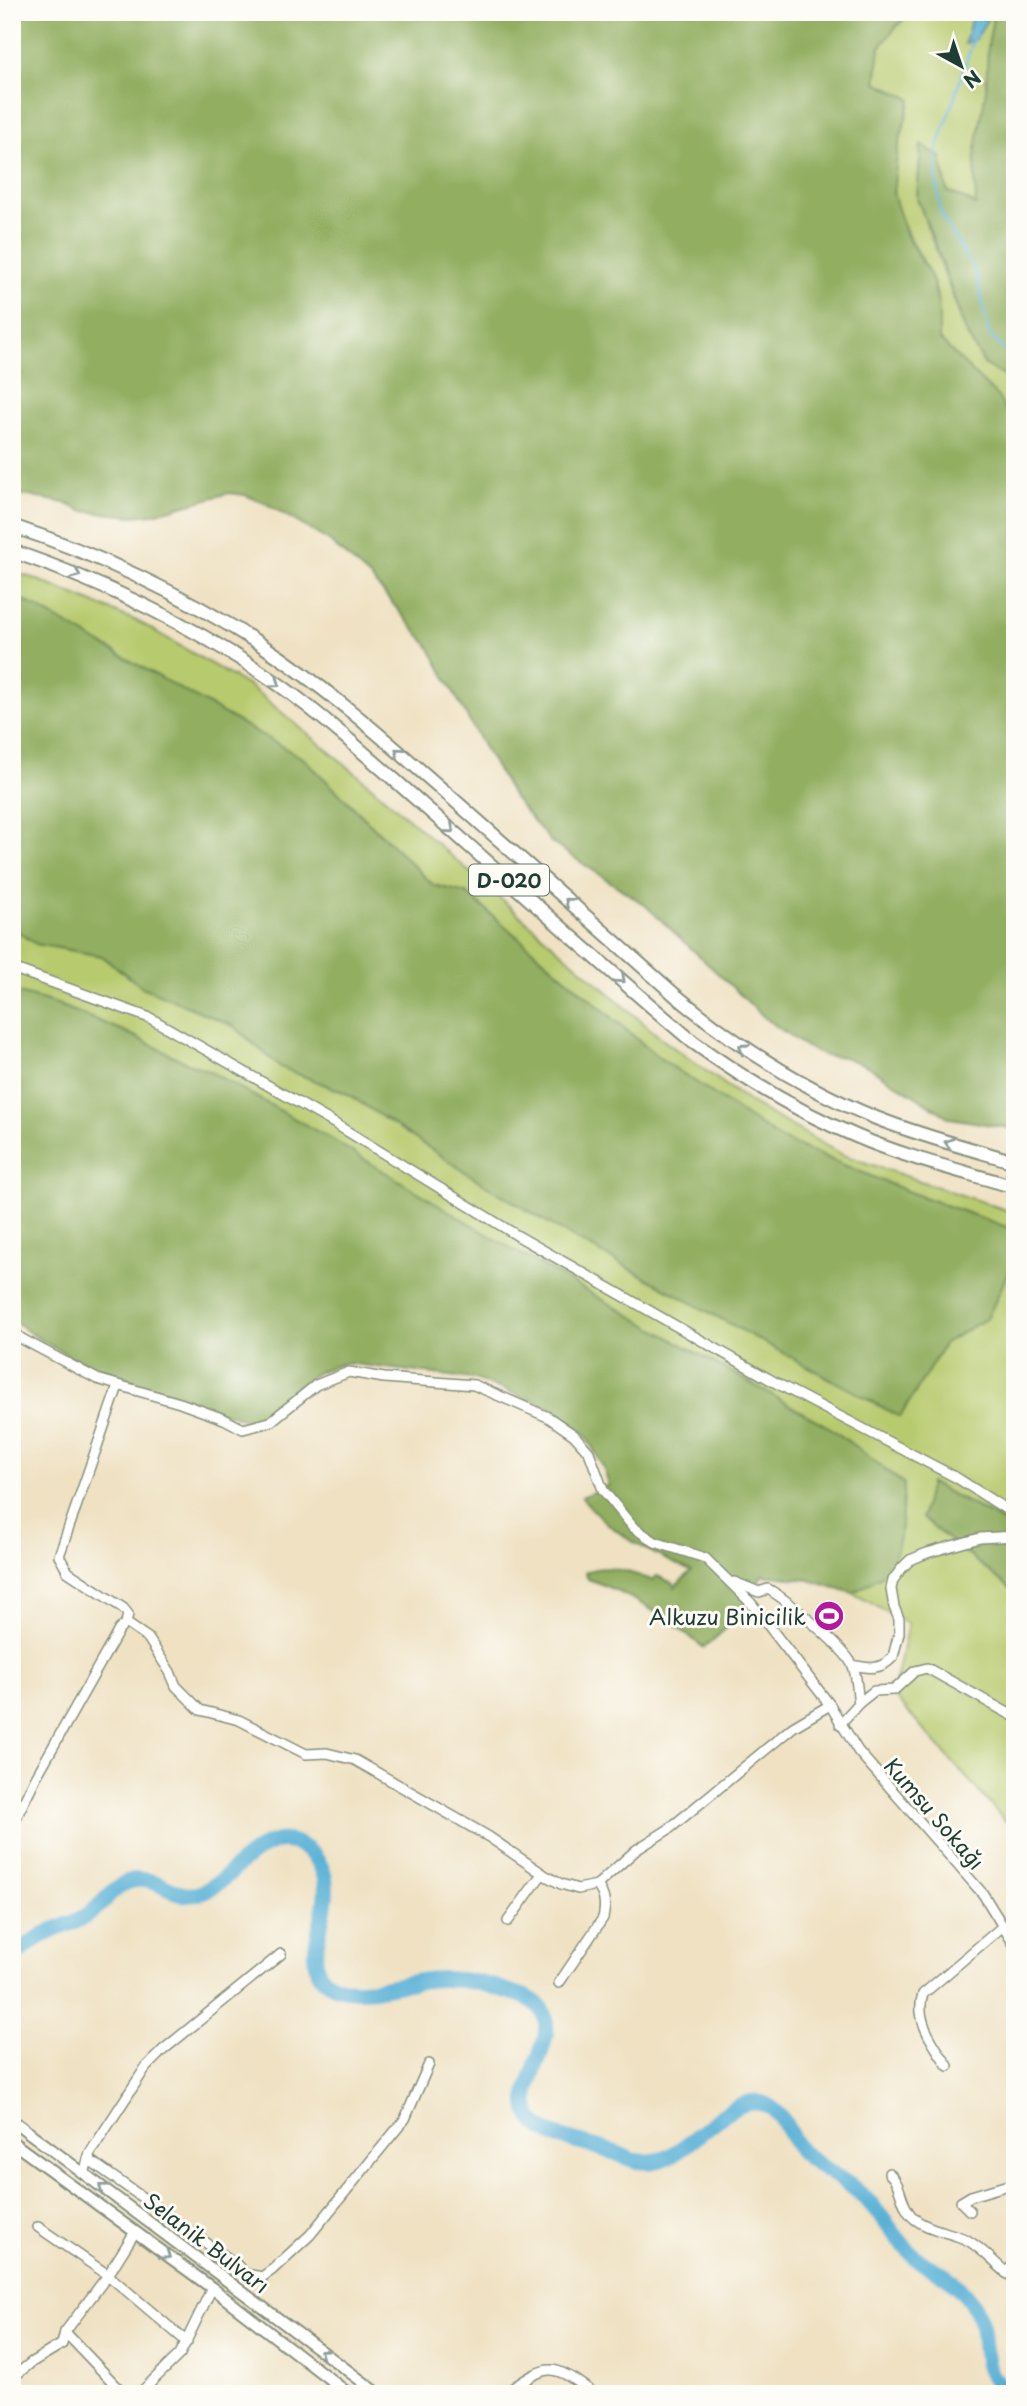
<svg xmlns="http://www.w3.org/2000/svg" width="1027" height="2406" font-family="'Playpen Sans',sans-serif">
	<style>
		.green { fill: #b8ca6e; stroke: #6c8451; stroke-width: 2 }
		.forest { fill: #92ae61; stroke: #58764a; stroke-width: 2 }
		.water { fill: #59b0d6; stroke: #3c7685; stroke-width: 2 }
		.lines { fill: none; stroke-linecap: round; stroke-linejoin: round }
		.stream { stroke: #59b0d6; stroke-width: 2.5 }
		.river { stroke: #59b0d6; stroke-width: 16 }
		.minor-casing { stroke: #878f7b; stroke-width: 12 }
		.major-casing { stroke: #878f7b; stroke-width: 14 }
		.highway-casing { stroke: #878f7b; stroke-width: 16 }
		.minor { stroke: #fff; stroke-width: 9 }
		.major { stroke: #fff; stroke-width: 10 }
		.highway { stroke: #fff; stroke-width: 12 }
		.oneway { stroke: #8f9e9a }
		.labels { text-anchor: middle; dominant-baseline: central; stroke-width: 6; stroke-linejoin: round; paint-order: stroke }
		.shield { fill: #fdfcf7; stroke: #62766e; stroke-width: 2 }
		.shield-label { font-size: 19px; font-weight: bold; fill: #1f3d34 }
		.poi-label { font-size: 21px; fill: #1f3d34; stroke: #fdfcf7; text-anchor: end }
		.street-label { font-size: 21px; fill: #1f3d34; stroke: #fdfcf7 }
	</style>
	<rect width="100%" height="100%" fill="#fdfcf7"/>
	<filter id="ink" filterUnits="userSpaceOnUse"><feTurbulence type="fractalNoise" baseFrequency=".0143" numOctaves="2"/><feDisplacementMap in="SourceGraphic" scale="14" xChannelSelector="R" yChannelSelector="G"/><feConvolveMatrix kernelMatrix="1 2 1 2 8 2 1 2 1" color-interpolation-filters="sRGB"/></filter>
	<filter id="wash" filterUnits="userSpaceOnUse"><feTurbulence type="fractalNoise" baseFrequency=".00686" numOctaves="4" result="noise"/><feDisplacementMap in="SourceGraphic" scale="28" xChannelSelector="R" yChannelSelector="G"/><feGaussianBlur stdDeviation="1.57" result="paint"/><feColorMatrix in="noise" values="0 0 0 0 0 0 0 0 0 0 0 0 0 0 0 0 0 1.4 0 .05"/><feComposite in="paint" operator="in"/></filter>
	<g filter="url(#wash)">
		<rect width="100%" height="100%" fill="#efe1c2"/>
		<g class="green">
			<path d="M911,12H973L965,43L976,39L991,12H994L988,47L986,91L975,155L976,205L947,191L941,157L921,145L917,198L966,333L985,365L1015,382V426L997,397L939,339C939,317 940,295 930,275C918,248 899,226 894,196C890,172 904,123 911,99L876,82L880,47L896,27Z"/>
			<polygon points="12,572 33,578 139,622 252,688 364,780 663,1040 752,1104 843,1155 1015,1213 1015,1230 909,1192 781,1139 658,1057 466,893 433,885 304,759 25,601 12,597"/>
			<polygon points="12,927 36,944 102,956 142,987 234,1026 280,1067 346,1093 479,1181 579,1241 900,1417 945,1343 988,1317 1015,1257 1015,1528 931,1483 922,1518 1015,1592 1015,1817 1005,1821 893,1695 908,1624 853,1593 891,1570 904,1484 832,1429 500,1242 329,1138 209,1071 185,1062 125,1032 54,1003 12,991"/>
		</g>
		<g class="forest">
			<polygon points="12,12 911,12 896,27 880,47 876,82 911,99 898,147 893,194 908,239 931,276 939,306 939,339 998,397 1015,426 1015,1129 950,1118 867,1066 844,1057 825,1056 804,1046 765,1018 645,905 552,843 514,798 483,746 428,645 371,578 329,541 265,503 245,495 229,493 153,514 133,516 82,511 65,503 12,493"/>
			<polygon points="994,12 1015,12 1015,382 985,365 966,333 943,265 917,198 921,145 941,157 947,191 976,205 975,155 986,91 988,47"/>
			<polygon points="12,597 25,601 304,759 433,885 466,893 658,1057 781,1139 909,1192 1015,1230 1015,1257 988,1317 945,1343 900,1417 579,1241 479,1181 346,1093 280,1067 234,1026 142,987 102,956 36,944 12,927"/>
			<path d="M12,991L54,1003L126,1032L185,1062L209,1071L329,1138L500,1242L832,1429L904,1484L900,1537L891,1570L853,1593L809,1580L762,1575L740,1616L704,1648C670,1619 630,1594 588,1579L585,1572C608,1563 629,1572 652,1580L657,1576L673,1583L675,1587L691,1571C651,1554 608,1532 582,1497L609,1485L603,1467L585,1434L554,1409L475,1379L345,1363L320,1371L297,1386L268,1413L257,1420L241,1418C211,1410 182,1399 153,1389C103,1371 53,1354 12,1319Z"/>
			<polygon points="930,1483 1015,1528 1015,1592 922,1518"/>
		</g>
		<polygon class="water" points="973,12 991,12 976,39 965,44"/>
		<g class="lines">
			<polyline class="stream" points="974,38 937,150 936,175 941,214 976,274 989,334 1015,361"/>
			<path class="river" d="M12,1958C25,1946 39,1936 56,1929C67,1925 79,1921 89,1914C106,1903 115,1882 136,1880C160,1877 176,1901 200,1893C231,1883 263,1823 301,1846C368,1886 270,1975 346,1989C369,1993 397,1984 420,1981C450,1976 479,1981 507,1991C519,1995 532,1997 540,2007C568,2044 489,2106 552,2134C570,2141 591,2145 609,2151C619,2153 627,2159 637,2161C644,2162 652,2162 659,2160C694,2153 736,2080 773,2109C787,2120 790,2139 802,2152C820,2169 844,2178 862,2195C883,2214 894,2239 915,2257C925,2266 936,2270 947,2277C956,2284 965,2294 972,2304C996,2336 969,2370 1012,2394"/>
		</g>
	</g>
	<g filter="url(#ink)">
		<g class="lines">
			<g class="minor-casing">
				<g id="minor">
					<polyline points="12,968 150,1018 332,1122 518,1236 778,1384 957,1478 1015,1515"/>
					<polyline points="12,1331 22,1339 97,1379 180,1403 224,1419 243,1429 270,1422 316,1385 349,1372 384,1378 474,1385 548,1417 574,1435 589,1452 603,1490 633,1527 655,1542 705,1558 751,1603 830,1705 858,1751 983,1894 1015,1946"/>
					<path d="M734,1582L759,1592L768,1589C786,1599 845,1648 853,1666C857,1676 857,1692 859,1703L840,1724"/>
					<polyline points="126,1623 148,1638 170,1672 176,1686 200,1710 239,1720 306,1754 327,1753 355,1760 489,1837 546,1876 561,1884 578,1889 597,1885 636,1850 669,1829 793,1727 830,1705"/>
					<path d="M853,1665C869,1669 881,1670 893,1657L899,1633V1619L894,1607L891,1589L893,1580L902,1568L910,1560L927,1553L980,1538L1015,1536"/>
					<polyline points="859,1703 874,1691 894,1690 915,1671 927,1668 1015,1717"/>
					<polyline points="12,1826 36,1777 119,1630 126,1623 128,1614 123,1608 68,1572 59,1556 118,1386"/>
					<polyline points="508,1921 542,1874"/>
					<path d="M559,1983L603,1918C606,1905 605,1896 597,1885"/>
					<path d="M948,2066C934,2045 914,2020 923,1994L1003,1926"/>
					<polyline points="88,2159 236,2264 245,2274 262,2277 272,2270 310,2235 405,2119 429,2064"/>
					<path d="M889,2173C904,2187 899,2207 916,2220C931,2231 951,2232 967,2240C984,2249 997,2267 1015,2279"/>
					<polyline points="84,2174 90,2153 146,2067 163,2050 281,1954"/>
					<polyline points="970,2211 961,2202 971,2196 1015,2183"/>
					<polyline points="38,2227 108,2275 187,2342"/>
					<polyline points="1006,2273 1015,2262"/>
					<polyline points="65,2332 108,2275 135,2232"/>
					<polyline points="12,2378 32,2362 62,2344 65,2332 124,2394"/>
					<polyline points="139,2394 180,2354 212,2288"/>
					<polyline points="224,2394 232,2394"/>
					<path d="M504,2394C550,2363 549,2361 595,2394"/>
				</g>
			</g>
			<g class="major-casing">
				<g id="major">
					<polyline points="12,2120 379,2394"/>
					<polyline points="12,2142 212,2288 349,2394"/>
				</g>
			</g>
			<g class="highway-casing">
				<g id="highway">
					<path d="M12,526C100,555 182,594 260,644C329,689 391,745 453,799C527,865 601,930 675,995C737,1046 801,1088 876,1118C921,1136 968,1148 1015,1162"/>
					<path d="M12,551C107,584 198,627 281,686C331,722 376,764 423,805C513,884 602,965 693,1042C744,1079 798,1112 856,1136C907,1158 962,1171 1015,1187"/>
				</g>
			</g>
			<use href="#minor" class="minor"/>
			<use href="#major" class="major"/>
			<use href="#highway" class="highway"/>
		</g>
		<defs><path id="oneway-chevron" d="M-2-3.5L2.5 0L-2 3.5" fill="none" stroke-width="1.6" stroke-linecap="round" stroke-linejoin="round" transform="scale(1.75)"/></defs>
		<g class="oneway">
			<use href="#oneway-chevron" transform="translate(76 574) rotate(23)"/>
			<use href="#oneway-chevron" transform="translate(276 683) rotate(35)"/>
			<use href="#oneway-chevron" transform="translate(399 752) rotate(-139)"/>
			<use href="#oneway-chevron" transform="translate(450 829) rotate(41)"/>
			<use href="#oneway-chevron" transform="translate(569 902) rotate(-139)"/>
			<use href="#oneway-chevron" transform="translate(621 979) rotate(42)"/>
			<use href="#oneway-chevron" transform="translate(743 1048) rotate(-145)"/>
			<use href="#oneway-chevron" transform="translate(949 1143) rotate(-163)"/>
			<use href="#oneway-chevron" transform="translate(103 2188) rotate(-143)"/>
			<use href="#oneway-chevron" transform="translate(166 2255) rotate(36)"/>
			<use href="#oneway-chevron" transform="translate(324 2353) rotate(-144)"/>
		</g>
	</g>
	<defs>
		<g id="stadium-disc" transform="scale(1.575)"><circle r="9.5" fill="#b5179e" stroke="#fdfcf7"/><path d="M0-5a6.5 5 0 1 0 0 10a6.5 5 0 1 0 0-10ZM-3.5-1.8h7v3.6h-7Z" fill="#fff"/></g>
	</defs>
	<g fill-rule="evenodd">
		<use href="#stadium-disc" x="829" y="1616"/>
	</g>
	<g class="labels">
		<rect class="shield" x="469" y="864.5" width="80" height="31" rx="5"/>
		<g class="shield-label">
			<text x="509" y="880">D-020</text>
		</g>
		<g class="poi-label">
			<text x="806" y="1616">Alkuzu Binicilik</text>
		</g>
		<g class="street-label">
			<text transform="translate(935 1813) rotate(49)">Kumsu Sokağı</text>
			<text transform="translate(207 2242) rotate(37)">Selanik Bulvarı</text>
		</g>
	</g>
	<rect width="1027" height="2406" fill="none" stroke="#fdfcf7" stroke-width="42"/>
	<g transform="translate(961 66) rotate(140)" stroke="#fdfcf7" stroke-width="5" paint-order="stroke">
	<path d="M0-5L12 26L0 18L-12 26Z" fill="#1f3d34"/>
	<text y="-10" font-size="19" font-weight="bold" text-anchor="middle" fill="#1f3d34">N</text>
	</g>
</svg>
